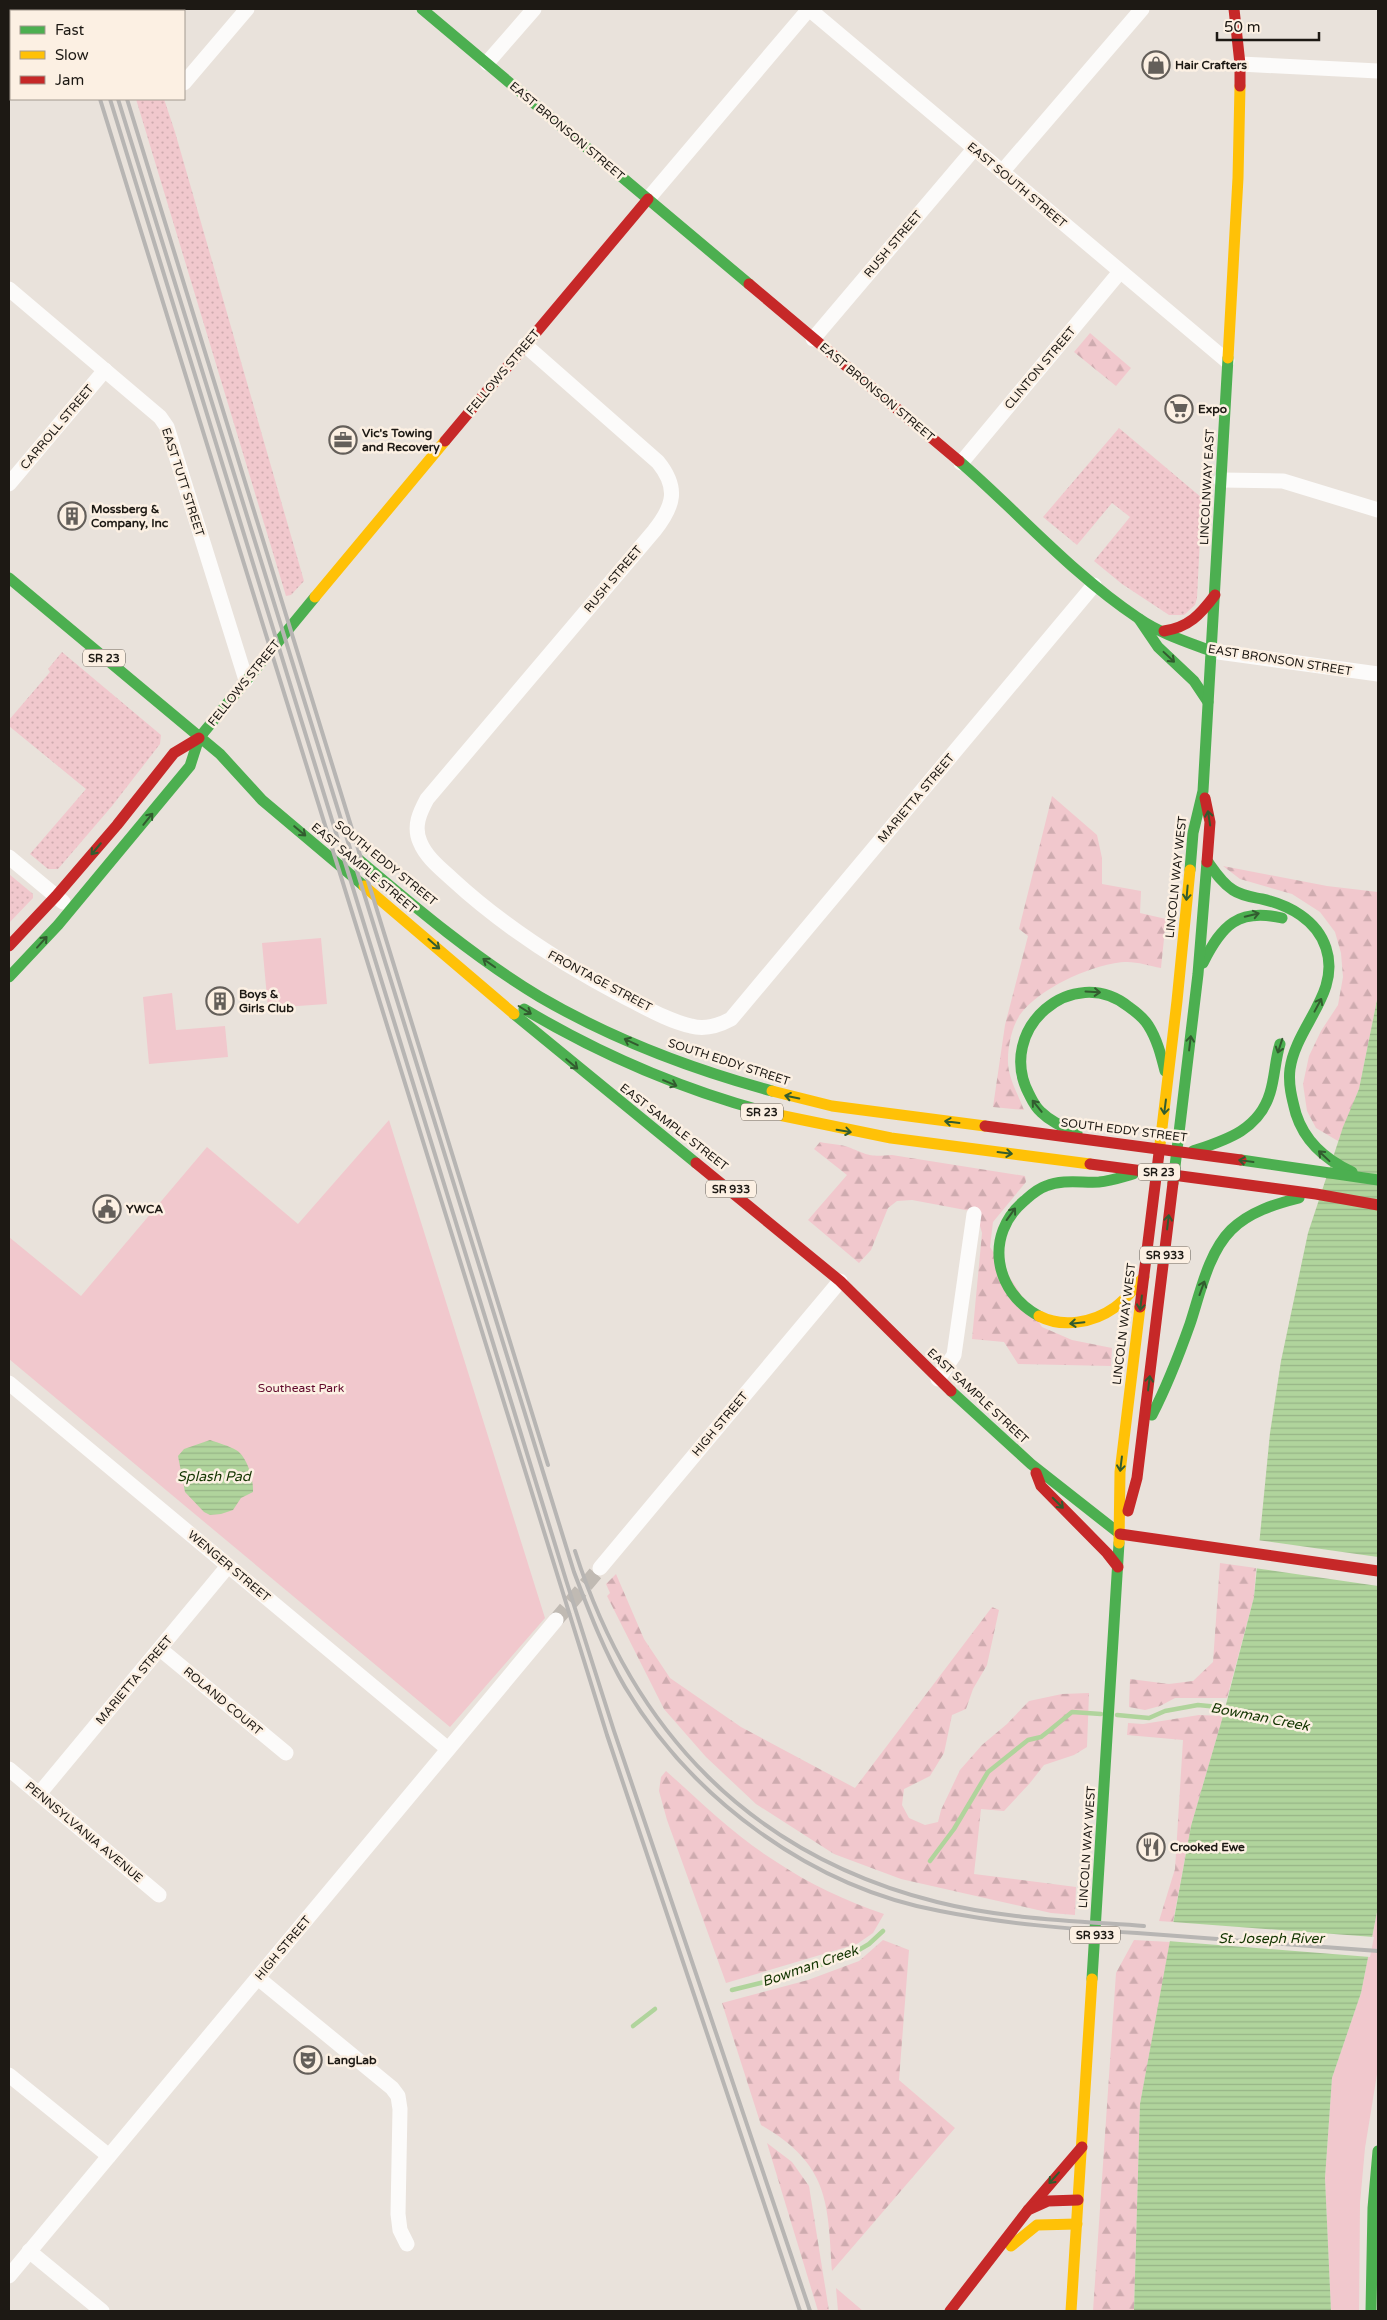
<svg xmlns="http://www.w3.org/2000/svg" width="1387" height="2320" font-family="'Varela Round',sans-serif">
	<style>
		.grass { fill: url(#grass-dots) }
		.forest { fill: url(#forest-firs) }
		.park { fill: #f1c8cd }
		.water { fill: url(#water-rules) }
		.pier { fill: #e9e2db }
		.lines { fill: none; stroke-linecap: round; stroke-linejoin: round }
		.stream { stroke: #b0d49c; stroke-width: 4.5 }
		.street-tunnel { stroke: #c0bab3; stroke-width: 15; stroke-dasharray: 15 8; stroke-linecap: butt }
		.street { stroke: #fcfbfa; stroke-width: 15 }
		.fast { stroke: #4caf50; stroke-width: 11 }
		.slow { stroke: #ffc107; stroke-width: 11 }
		.jam { stroke: #c62828; stroke-width: 11 }
		.rail { stroke: #b7b5b3; stroke-width: 4 }
		.oneway { stroke: #325c2f }
		.labels { text-anchor: middle; dominant-baseline: central; stroke-width: 5; stroke-linejoin: round; paint-order: stroke }
		.shield { fill: #fcf0e3; stroke: #605a52; stroke-width: 1 }
		.shield-label { font-size: 11px; font-weight: bold; fill: #1d1914 }
		.poi-label { font-size: 12px; font-weight: bold; fill: #1d1914; stroke: #fcf0e3; text-anchor: start }
		.street-label { font-size: 12px; fill: #1d1914; stroke: #fcf0e3 }
		.park-label { font-size: 12px; fill: #5f082b; stroke: #fcf0e3 }
		.water-label { font-size: 14px; font-style: italic; fill: #133500; stroke: #fcf0e3 }
	</style>
	<defs>
		<pattern id="grass-dots" width="8" height="8" patternUnits="userSpaceOnUse" patternTransform="scale(1.25)"><rect width="8" height="8" fill="#f1c8cd"/><path d="M2 2h.1M6 6h.1" fill="none" stroke="#ceabaf" stroke-width="1.8" stroke-linecap="round"/></pattern>
		<pattern id="forest-firs" width="22" height="20" patternUnits="userSpaceOnUse" patternTransform="scale(1.25)"><rect width="22" height="20" fill="#f1c8cd"/><path d="M5 1l3.5 6h-7zM16 11l3.5 6h-7z" fill="#ceabaf"/></pattern>
		<pattern id="water-rules" width="6" height="5" patternUnits="userSpaceOnUse" patternTransform="scale(1.25)"><rect width="6" height="5" fill="#b0d49c"/><path d="M0 2.5h6" fill="none" stroke="#97b586"/></pattern>
	</defs>
	<rect width="100%" height="100%" fill="#e9e2db"/>
	<g class="grass">
		<polygon points="136,99 164,99 175,132 304,581 291,595 286,596"/>
		<polygon points="1119,428 1202,498 1197,598 1195,605 1184,615 1169,615 1122,584 1094,561 1130,517 1112,503 1077,545 1043,517"/>
		<polygon points="62,652 161,735 160,744 112,806 58,869 48,869 30,854 86,789 9,726 9,720 50,672 48,669"/>
		<polygon points="9,874 33,894 33,898 9,923"/>
	</g>
	<g class="forest">
		<polygon points="1090,333 1131,368 1116,386 1074,352"/>
		<path d="M1052,796L1097,835L1102,858V884L1141,891L1140,913L1166,919L1161,968C1150,966 1138,962 1127,962C1095,962 1029,992 1016,1022C1011,1032 1008,1048 1008,1059C1007,1076 1018,1094 1024,1110L993,1107L1005,1025L1028,936L1019,929Z"/>
		<polygon points="1223,866 1327,886 1378,892 1378,995 1359,1089 1338,1141 1316,1128 1307,1111 1303,1084 1309,1056 1321,1031 1338,1005 1343,977 1341,953 1335,932 1320,912 1292,894 1240,879"/>
		<path d="M820,1142C829,1144 840,1144 848,1147C869,1155 868,1157 892,1155L1025,1176L1026,1182L993,1222L990,1247L1042,1327L1072,1340L1112,1348L1111,1366L1018,1364L1004,1342L972,1339L982,1233L976,1212L912,1200L897,1201L888,1208L871,1250L859,1263L808,1220L847,1175L814,1149Z"/>
		<polygon points="1220,1563 1256,1568 1254,1597 1227,1698 1175,1698 1160,1706 1145,1710 1129,1707 1130,1679 1169,1684 1193,1681 1213,1662"/>
		<polygon points="616,1574 644,1639 670,1678 741,1727 855,1788 992,1607 999,1610 987,1665 973,1689 966,1709 952,1715 944,1753 930,1776 904,1789 902,1805 909,1818 925,1825 938,1822 941,1810 960,1770 982,1745 1007,1724 1029,1701 1062,1694 1089,1693 1087,1747 1074,1755 1044,1765 1030,1783 1004,1811 981,1809 974,1874 1076,1887 1075,1915 1051,1913 901,1879 834,1854 756,1804 706,1757 664,1709 607,1596 610,1593 606,1584"/>
		<polygon points="1199,1715 1223,1716 1191,1826 1173,1922 1159,1921 1175,1869 1183,1740 1127,1735 1128,1723 1143,1724"/>
		<path d="M666,1771C701,1802 735,1836 775,1861C809,1884 846,1901 884,1914L873,1933L857,1944L726,1983L667,1820L659,1791L661,1777Z"/>
		<path d="M883,1940L909,1950L899,2080L955,2128L832,2271C828,2200 828,2164 761,2125L722,2003L808,1980L859,1961Z"/>
		<polygon points="1134,1940 1170,1942 1140,2104 1134,2311 1093,2311 1116,1973"/>
		<polygon points="767,2143 792,2162 809,2186 829,2311 818,2311"/>
	</g>
	<g class="park">
		<polygon points="321,938 327,1004 268,1008 262,943"/>
		<polygon points="172,993 176,1030 225,1026 228,1057 149,1064 143,997"/>
		<polygon points="389,1120 545,1618 450,1727 9,1359 9,1237 81,1296 207,1147 298,1224"/>
		<polygon points="1378,1907 1378,2068 1365,2148 1360,2203 1359,2311 1331,2311 1325,2178 1332,2078 1361,1993"/>
		<polygon points="836,2288 863,2311 838,2311"/>
	</g>
	<g class="water">
		<polygon points="1378,995 1378,1907 1361,1993 1332,2078 1325,2178 1331,2311 1134,2311 1140,2104 1191,1826 1223,1716 1254,1597 1270,1433 1281,1361 1308,1233 1343,1127 1359,1089"/>
		<path d="M210,1440C219,1443 229,1446 236,1450C247,1456 254,1480 253,1492L241,1498L233,1510L221,1514L210,1515L204,1512L185,1492L178,1456L184,1449Z"/>
	</g>
	<g class="pier">
		<polygon points="1257,1540 1378,1557 1378,1586 1254,1568"/>
		<polygon points="1171,1922 1173,1922 1374,1937 1370,1957 1167,1941"/>
	</g>
	<g class="lines">
		<g class="stream">
			<polyline points="1117,1715 1149,1718 1165,1711 1198,1705 1229,1708"/>
			<polyline points="930,1861 954,1829 988,1772 1028,1740 1041,1737 1050,1730 1072,1712 1101,1714"/>
			<polyline points="732,1990 789,1976 852,1954 869,1944 883,1931"/>
			<polyline points="633,2026 655,2009"/>
		</g>
		<polyline class="street-tunnel" points="556,1620 600,1568"/>
		<g class="street">
			<polyline points="809,9 1227,361"/>
			<polyline points="487,63 534,9"/>
			<polyline points="1240,64 1378,71"/>
			<polyline points="184,83 247,9"/>
			<polyline points="1002,172 1142,9"/>
			<polyline points="648,199 809,9"/>
			<polyline points="9,289 160,417 167,427 246,680"/>
			<polyline points="813,339 974,149"/>
			<path d="M525,345L658,462C679,488 674,506 654,531L427,799C420,812 413,826 420,842C426,857 440,868 452,879C504,927 562,964 625,997C645,1007 668,1021 691,1026C705,1030 718,1026 731,1019L1094,585"/>
			<polyline points="961,463 1119,273"/>
			<polyline points="1221,480 1283,481 1378,510"/>
			<polyline points="9,484 105,370"/>
			<polyline points="1211,651 1378,674"/>
			<polyline points="9,857 63,902"/>
			<polyline points="938,1379 954,1355 974,1214"/>
			<polyline points="9,1383 448,1749"/>
			<polyline points="600,1568 840,1281"/>
			<polyline points="160,1649 286,1753"/>
			<polyline points="9,1769 159,1895"/>
			<polyline points="39,1794 228,1566"/>
			<polyline points="258,1978 392,2088 398,2096 400,2109 398,2214 400,2230 407,2244"/>
			<polyline points="9,2075 109,2156"/>
			<polyline points="29,2251 102,2311"/>
			<polyline points="9,2276 556,1620"/>
		</g>
		<g class="fast">
			<polyline points="422,9 749,284"/>
			<path d="M959,461C1019,513 1072,574 1138,618C1159,633 1187,642 1211,651"/>
			<polyline points="9,578 220,754 262,800 364,886"/>
			<polyline points="1139,619 1158,647 1194,681 1208,702"/>
			<path d="M358,859C416,908 475,958 540,997C612,1039 691,1069 772,1091"/>
			<path d="M1208,862C1215,872 1222,883 1233,890C1242,896 1252,897 1262,899C1289,905 1317,920 1326,948C1341,993 1296,1026 1290,1069C1288,1084 1292,1099 1296,1114C1305,1142 1326,1160 1352,1172"/>
			<polyline points="1190,870 1193,833 1203,791 1228,358"/>
			<path d="M1203,963C1222,925 1238,908 1282,918"/>
			<polyline points="9,977 58,925 190,766 199,738 315,597"/>
			<path d="M524,1009C603,1056 685,1091 774,1114"/>
			<polyline points="514,1014 696,1163"/>
			<path d="M1077,1133C1064,1127 1051,1122 1041,1112C1035,1107 1032,1100 1029,1094C995,1029 1073,962 1129,1007C1136,1012 1143,1017 1148,1025C1157,1039 1161,1055 1165,1071"/>
			<path d="M1193,1151C1226,1140 1259,1130 1270,1093C1275,1077 1275,1060 1280,1044"/>
			<polyline points="1241,1160 1378,1180"/>
			<polyline points="1173,1183 1198,974 1207,862"/>
			<path d="M1039,1316C994,1292 984,1235 1024,1201C1031,1195 1037,1189 1046,1186C1063,1179 1082,1183 1099,1182C1111,1181 1122,1177 1133,1174"/>
			<polyline points="951,1391 1031,1464 1120,1534"/>
			<path d="M1152,1415C1167,1386 1179,1355 1190,1324C1200,1294 1208,1253 1231,1230C1249,1212 1275,1204 1299,1198"/>
			<polyline points="1092,1979 1119,1543"/>
			<polyline points="1371,2311 1373,2208 1378,2151"/>
		</g>
		<g class="slow">
			<polyline points="1228,358 1238,178 1240,86"/>
			<polyline points="315,597 445,441"/>
			<polyline points="364,886 514,1014"/>
			<polyline points="772,1091 832,1106 985,1126"/>
			<polyline points="774,1114 891,1138 1090,1164"/>
			<polyline points="1159,1153 1177,1001 1190,870"/>
			<path d="M1039,1316C1062,1328 1093,1323 1114,1308C1126,1300 1134,1288 1144,1277"/>
			<polyline points="1119,1543 1120,1472 1140,1307"/>
			<polyline points="1011,2246 1037,2225 1077,2224"/>
			<polyline points="1071,2311 1092,1979"/>
		</g>
		<g class="jam">
			<polyline points="1234,9 1240,64 1240,86"/>
			<polyline points="749,284 959,461"/>
			<polyline points="445,441 648,199"/>
			<path d="M1164,631C1189,627 1200,615 1215,595"/>
			<polyline points="1205,798 1210,822 1207,862"/>
			<polyline points="9,946 56,896 117,825 174,753 199,738"/>
			<polyline points="985,1126 1241,1160"/>
			<polyline points="696,1163 840,1281 951,1391"/>
			<polyline points="1090,1164 1316,1194 1378,1205"/>
			<polyline points="1140,1307 1159,1153"/>
			<polyline points="1036,1473 1041,1486 1107,1553 1118,1567"/>
			<polyline points="1128,1511 1137,1478 1173,1183"/>
			<polyline points="1120,1534 1378,1571"/>
			<polyline points="1028,2210 1082,2147"/>
			<polyline points="950,2311 1028,2210 1048,2201 1078,2200"/>
		</g>
		<g class="rail">
			<polyline points="73,9 73,11"/>
			<polyline points="82,9 83,11"/>
			<polyline points="91,9 92,11"/>
			<polyline points="99,9 100,11"/>
			<polyline points="100,99 607,1735 800,2311"/>
			<polyline points="110,99 566,1580 614,1731 810,2311"/>
			<path d="M118,99L574,1572C589,1611 604,1651 625,1687C692,1799 811,1887 940,1911C1005,1924 1071,1929 1137,1933C1217,1939 1298,1945 1378,1951"/>
			<polyline points="127,99 548,1465"/>
			<path d="M575,1551C633,1732 751,1855 937,1902C1004,1919 1075,1921 1144,1926"/>
		</g>
	</g>
	<defs><path id="oneway-shaft" d="M-6 0H5M1.5-3L5.5 0L1.5 3" fill="none" stroke-width="1.6" stroke-linecap="round" stroke-linejoin="round" transform="scale(1.25)"/></defs>
	<g class="oneway">
		<use href="#oneway-shaft" transform="translate(1169 657) rotate(43)"/>
		<use href="#oneway-shaft" transform="translate(1209 818) rotate(-99)"/>
		<use href="#oneway-shaft" transform="translate(148 819) rotate(-51)"/>
		<use href="#oneway-shaft" transform="translate(300 831) rotate(40)"/>
		<use href="#oneway-shaft" transform="translate(96 849) rotate(130)"/>
		<use href="#oneway-shaft" transform="translate(1187 893) rotate(95)"/>
		<use href="#oneway-shaft" transform="translate(1252 915) rotate(-14)"/>
		<use href="#oneway-shaft" transform="translate(42 942) rotate(-48)"/>
		<use href="#oneway-shaft" transform="translate(434 944) rotate(41)"/>
		<use href="#oneway-shaft" transform="translate(489 963) rotate(-145)"/>
		<use href="#oneway-shaft" transform="translate(1093 992) rotate(3)"/>
		<use href="#oneway-shaft" transform="translate(1318 1005) rotate(-62)"/>
		<use href="#oneway-shaft" transform="translate(525 1010) rotate(32)"/>
		<use href="#oneway-shaft" transform="translate(631 1042) rotate(-155)"/>
		<use href="#oneway-shaft" transform="translate(1190 1043) rotate(-83)"/>
		<use href="#oneway-shaft" transform="translate(1280 1046) rotate(108)"/>
		<use href="#oneway-shaft" transform="translate(572 1064) rotate(40)"/>
		<use href="#oneway-shaft" transform="translate(670 1083) rotate(23)"/>
		<use href="#oneway-shaft" transform="translate(792 1097) rotate(-168)"/>
		<use href="#oneway-shaft" transform="translate(1037 1106) rotate(-129)"/>
		<use href="#oneway-shaft" transform="translate(1165 1107) rotate(97)"/>
		<use href="#oneway-shaft" transform="translate(952 1122) rotate(-173)"/>
		<use href="#oneway-shaft" transform="translate(844 1131) rotate(9)"/>
		<use href="#oneway-shaft" transform="translate(1005 1153) rotate(7)"/>
		<use href="#oneway-shaft" transform="translate(1324 1156) rotate(-137)"/>
		<use href="#oneway-shaft" transform="translate(1246 1161) rotate(-172)"/>
		<use href="#oneway-shaft" transform="translate(1011 1214) rotate(-54)"/>
		<use href="#oneway-shaft" transform="translate(1168 1222) rotate(-83)"/>
		<use href="#oneway-shaft" transform="translate(1202 1288) rotate(-70)"/>
		<use href="#oneway-shaft" transform="translate(1141 1303) rotate(97)"/>
		<use href="#oneway-shaft" transform="translate(1077 1323) rotate(174)"/>
		<use href="#oneway-shaft" transform="translate(1149 1383) rotate(-83)"/>
		<use href="#oneway-shaft" transform="translate(1121 1464) rotate(97)"/>
		<use href="#oneway-shaft" transform="translate(1058 1503) rotate(45)"/>
		<use href="#oneway-shaft" transform="translate(1054 2178) rotate(132)"/>
	</g>
	<defs>
		<g id="shop-ring" transform="scale(1.4375)"><circle r="9.5" fill="#fcf0e3" stroke="#645f5a" stroke-width="1.5"/><path d="M-5-2.5h2.3a2.7 3.5 0 0 1 5.4 0H5L5.5 6h-11ZM-1.5-2.5h3a1.5 2.3 0 0 0-3 0Z" fill="#645f5a"/></g>
		<g id="supermarket-ring" transform="scale(1.4375)"><circle r="9.5" fill="#fcf0e3" stroke="#645f5a" stroke-width="1.5"/><path d="M-6-5.5h2.5l.6 2H6L4.5 2H-2.5L-4.4-4H-6ZM-1.5 3.2a1.3 1.3 0 1 0 .1 0ZM3 3.2a1.3 1.3 0 1 0 .1 0Z" fill="#645f5a"/></g>
		<g id="office-ring" transform="scale(1.4375)"><circle r="9.5" fill="#fcf0e3" stroke="#645f5a" stroke-width="1.5"/><path d="M-6-3h4V-5.5h4V-3h4V5H-6ZM-1-4.5V-3h2v-1.5ZM-6 0V1H6V0Z" fill="#645f5a"/></g>
		<g id="building-ring" transform="scale(1.4375)"><circle r="9.5" fill="#fcf0e3" stroke="#645f5a" stroke-width="1.5"/><path d="M-4-6H4V6H1V3H-1V6H-4ZM-2.5-4.3h1.7v1.8h-1.7ZM.8-4.3h1.7v1.8H.8ZM-2.5-1h1.7V.8h-1.7ZM.8-1h1.7V.8H.8Z" fill="#645f5a"/></g>
		<g id="civic-ring" transform="scale(1.4375)"><circle r="9.5" fill="#fcf0e3" stroke="#645f5a" stroke-width="1.5"/><path d="M-.6-6.5H3V-4.5H.6V-3L4-1V1h2V6H-6V1h2V-1L-.6-3ZM-1.2 2.5V6h2.4V2.5Z" fill="#645f5a"/></g>
		<g id="restaurant-ring" transform="scale(1.4375)"><circle r="9.5" fill="#fcf0e3" stroke="#645f5a" stroke-width="1.5"/><path d="M-5-6h1v4h1v-4h1v4h1v-4h1v5L-1.5 .5V6h-2V.5L-5-1ZM5-6V6H3V1.5H1.5Q1.5-4 5-6Z" fill="#645f5a"/></g>
		<g id="theatre-ring" transform="scale(1.4375)"><circle r="9.5" fill="#fcf0e3" stroke="#645f5a" stroke-width="1.5"/><path d="M-5-5.5Q0-4 5-5.5V0Q5 5 0 6Q-5 5-5 0ZM-3.3-2.5H-1v1.5H-3.3ZM1-2.5H3.3v1.5H1ZM-2.8 1Q0 5.5 2.8 1Z" fill="#645f5a"/></g>
	</defs>
	<g fill-rule="evenodd">
		<use href="#shop-ring" x="1156" y="65"/>
		<use href="#supermarket-ring" x="1179" y="409"/>
		<use href="#office-ring" x="343" y="440"/>
		<use href="#building-ring" x="72" y="516"/>
		<use href="#building-ring" x="220" y="1001"/>
		<use href="#civic-ring" x="107" y="1209"/>
		<use href="#restaurant-ring" x="1151" y="1847"/>
		<use href="#theatre-ring" x="308" y="2060"/>
	</g>
	<g class="labels">
		<g class="shield">
			<rect x="83" y="649.5" width="42" height="17" rx="4"/>
			<rect x="741" y="1103.5" width="42" height="17" rx="4"/>
			<rect x="1138" y="1163.5" width="42" height="17" rx="4"/>
			<rect x="706" y="1180.5" width="50" height="17" rx="4"/>
			<rect x="1140" y="1246.5" width="50" height="17" rx="4"/>
			<rect x="1070" y="1926.5" width="50" height="17" rx="4"/>
		</g>
		<g class="shield-label">
			<text x="104" y="658">SR 23</text>
			<text x="762" y="1112">SR 23</text>
			<text x="1159" y="1172">SR 23</text>
			<text x="731" y="1189">SR 933</text>
			<text x="1165" y="1255">SR 933</text>
			<text x="1095" y="1935">SR 933</text>
		</g>
		<g class="poi-label">
			<text x="1175" y="65">Hair Crafters</text>
			<text x="1198" y="409">Expo</text>
			<text x="362" y="433">Vic's Towing<tspan x="362" dy="14">and Recovery</tspan></text>
			<text x="91" y="509">Mossberg &amp;<tspan x="91" dy="14">Company, Inc</tspan></text>
			<text x="239" y="994">Boys &amp;<tspan x="239" dy="14">Girls Club</tspan></text>
			<text x="126" y="1209">YWCA</text>
			<text x="1170" y="1847">Crooked Ewe</text>
			<text x="327" y="2060">LangLab</text>
		</g>
		<g class="street-label">
			<text transform="translate(567 131) rotate(40)">EAST BRONSON STREET</text>
			<text transform="translate(1017 185) rotate(40)">EAST SOUTH STREET</text>
			<text transform="translate(893 244) rotate(-50)">RUSH STREET</text>
			<text transform="translate(1040 368) rotate(-50)">CLINTON STREET</text>
			<text transform="translate(503 372) rotate(-50)">FELLOWS STREET</text>
			<text transform="translate(877 392) rotate(40)">EAST BRONSON STREET</text>
			<text transform="translate(57 427) rotate(-50)">CARROLL STREET</text>
			<text transform="translate(183 482) rotate(72)">EAST TUTT STREET</text>
			<text transform="translate(1207 487) rotate(-87)">LINCOLNWAY EAST</text>
			<text transform="translate(613 579) rotate(-50)">RUSH STREET</text>
			<text transform="translate(1280 660) rotate(9)">EAST BRONSON STREET</text>
			<text transform="translate(244 683) rotate(-51)">FELLOWS STREET</text>
			<text transform="translate(916 798) rotate(-50)">MARIETTA STREET</text>
			<text transform="translate(386 863) rotate(39)">SOUTH EDDY STREET</text>
			<text transform="translate(364 868) rotate(40)">EAST SAMPLE STREET</text>
			<text transform="translate(1176 877) rotate(-84)">LINCOLN WAY WEST</text>
			<text transform="translate(600 981) rotate(28)">FRONTAGE STREET</text>
			<text transform="translate(729 1062) rotate(18)">SOUTH EDDY STREET</text>
			<text transform="translate(674 1127) rotate(38)">EAST SAMPLE STREET</text>
			<text transform="translate(1124 1130) rotate(7)">SOUTH EDDY STREET</text>
			<text transform="translate(1124 1324) rotate(-83)">LINCOLN WAY WEST</text>
			<text transform="translate(978 1396) rotate(43)">EAST SAMPLE STREET</text>
			<text transform="translate(720 1424) rotate(-50)">HIGH STREET</text>
			<text transform="translate(229 1566) rotate(40)">WENGER STREET</text>
			<text transform="translate(134 1680) rotate(-50)">MARIETTA STREET</text>
			<text transform="translate(223 1701) rotate(40)">ROLAND COURT</text>
			<text transform="translate(84 1832) rotate(40)">PENNSYLVANIA AVENUE</text>
			<text transform="translate(1087 1847) rotate(-86)">LINCOLN WAY WEST</text>
			<text transform="translate(283 1948) rotate(-50)">HIGH STREET</text>
		</g>
		<g class="park-label">
			<text x="301" y="1388">Southeast Park</text>
		</g>
		<g class="water-label">
			<text x="214" y="1476">Splash Pad</text>
			<text transform="translate(1260 1717) rotate(11)">Bowman Creek</text>
			<text x="1271" y="1938">St. Joseph River</text>
			<text transform="translate(810 1966) rotate(-19)">Bowman Creek</text>
		</g>
	</g>
	<rect width="1387" height="2320" fill="none" stroke="#1d1914" stroke-width="20"/>
	<rect x="10" y="10" width="175" height="90" fill="#fcf0e3" stroke="#a39a90"/>
	<rect x="20" y="26" width="25" height="8" fill="#4caf50" stroke="#a39a90"/>
	<text x="55" y="35" font-size="15" fill="#1d1914">Fast</text>
	<rect x="20" y="51" width="25" height="8" fill="#ffc107" stroke="#a39a90"/>
	<text x="55" y="60" font-size="15" fill="#1d1914">Slow</text>
	<rect x="20" y="76" width="25" height="8" fill="#c62828" stroke="#a39a90"/>
	<text x="55" y="85" font-size="15" fill="#1d1914">Jam</text>
	<path d="M1217 32v8h102v-8" fill="none" stroke="#1d1914" stroke-width="2.5"/>
	<text x="1224" y="32" font-size="15" fill="#1d1914" stroke="#fcf0e3" stroke-width="4" paint-order="stroke">50 m</text>
</svg>
